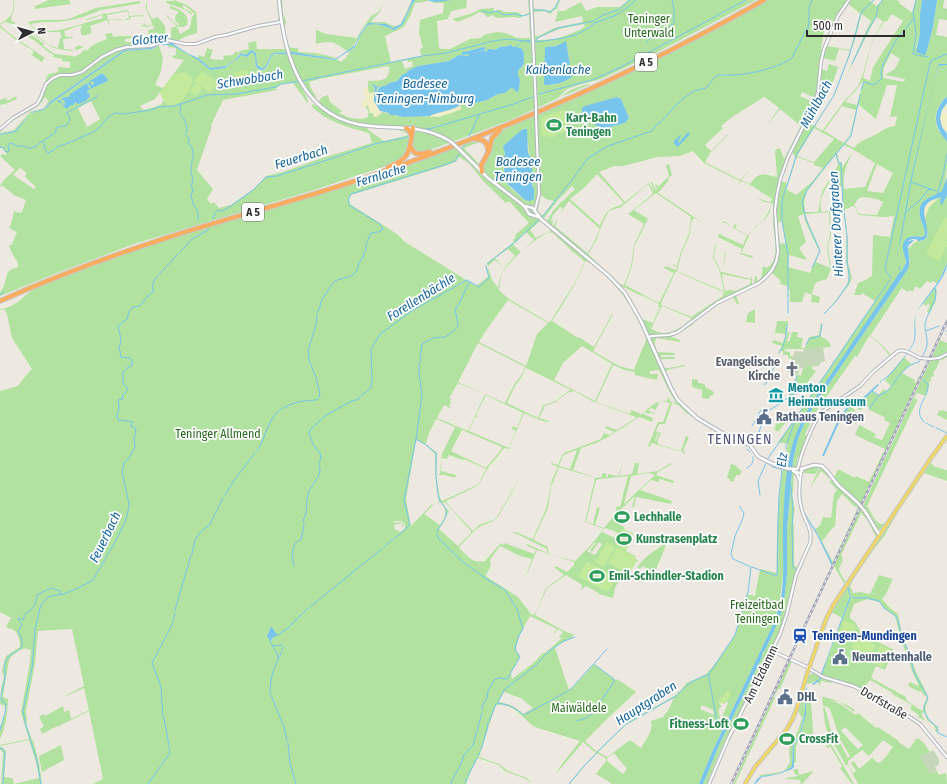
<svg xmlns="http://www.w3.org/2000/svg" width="947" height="784" font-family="'Fira Sans Condensed',sans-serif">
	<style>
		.green { fill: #b1e29f; fill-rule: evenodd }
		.sand { fill: #f1edc5 }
		.cemetery { fill: #c5d7b8 }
		.pitch { fill: #c3e99b }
		.water { fill: #77c5ec }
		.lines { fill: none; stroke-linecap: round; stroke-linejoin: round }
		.stream { stroke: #77c5ec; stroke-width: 1 }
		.tertiary-casing { stroke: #b3b5c0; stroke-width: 4 }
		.secondary-casing { stroke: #b3b5c0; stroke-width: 4.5 }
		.primary-casing { stroke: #c8c8c8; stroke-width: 5 }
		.motorway-casing { stroke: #c8c8c8; stroke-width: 6 }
		.tertiary { stroke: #fff; stroke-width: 2 }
		.secondary { stroke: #fff; stroke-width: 2.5 }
		.primary { stroke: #edd766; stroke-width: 3 }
		.motorway { stroke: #faac5f; stroke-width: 4 }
		.rail-casing { stroke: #a3a4b7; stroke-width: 2.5 }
		.rail { stroke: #fff; stroke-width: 1; stroke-dasharray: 3; stroke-linecap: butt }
		.tertiary-bridge-casing { stroke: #b3b5c0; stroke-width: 4; stroke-linecap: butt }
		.secondary-bridge-casing { stroke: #b3b5c0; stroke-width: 4.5; stroke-linecap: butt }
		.tertiary-bridge { stroke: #fff; stroke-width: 2 }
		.secondary-bridge { stroke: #fff; stroke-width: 2.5 }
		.labels { text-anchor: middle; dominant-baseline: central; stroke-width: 3.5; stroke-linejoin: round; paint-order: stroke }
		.shield { fill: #fff; stroke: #6c6c6c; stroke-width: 1 }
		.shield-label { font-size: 11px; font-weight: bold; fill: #2d2d2d }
		.park-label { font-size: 12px; fill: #286a1d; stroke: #fff }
		.leisure-label { font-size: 12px; font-weight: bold; fill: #27864d; stroke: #fff; text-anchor: start }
		.worship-label { font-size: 12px; font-weight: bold; fill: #5b616d; stroke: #fff; text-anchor: end }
		.culture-label { font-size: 12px; font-weight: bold; fill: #0d838f; stroke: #fff; text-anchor: start }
		.service-label { font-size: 12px; font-weight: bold; fill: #4e5e75; stroke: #fff; text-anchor: start }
		.transit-label { font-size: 12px; font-weight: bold; fill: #164399; stroke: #fff; text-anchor: start }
		.street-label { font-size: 12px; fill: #2d2d2d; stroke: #fff }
		.water-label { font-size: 13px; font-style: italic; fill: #11649d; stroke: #fff }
		.quarter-label { font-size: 14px; letter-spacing: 1px; fill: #4e537d; stroke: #fff }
	</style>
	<rect width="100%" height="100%" fill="#eee9e0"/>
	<g class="green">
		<path d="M13,0H14V10L11,18L12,22H14L19,29L26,35L27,33L35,37L44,44L43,46L55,54L73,56L74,57L80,54L85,49L87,51C92,44 99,42 107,39L105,34L112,33L113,37L119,36H135V38L125,39V42H136L150,40L148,30L154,29L153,25L148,27L141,26L145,24L144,17L142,16L130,17L131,19L125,20V19L129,18L128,11L107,15L108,20L121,19V20H109L110,27L107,20L90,26L92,33L82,36L80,29L82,28L81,25L64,31L66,37H73V38L63,39L64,49L76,50L75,47L80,45L81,47L83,46V47C76,53 60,50 52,47C44,43 37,36 30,31L33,28L29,24V23L28,22C33,21 37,20 41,20C52,19 66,22 76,16L96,8L140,1V3L137,4L101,10L83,17L72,20L54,22H43L30,24L33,27L40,32L60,30L103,18L102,15L88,20H84L106,13V14L127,10L129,12L138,10L129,12V16L143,15L144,17L146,26L152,25C151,15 143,11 147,1V9L152,19L158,17L165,26L166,38H171V28L177,26L170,20L166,15H167L172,21L179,26V24L176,22C174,18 176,14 179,12L169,8L170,6C179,8 191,15 187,25L183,27H177L180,34L184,32L190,28L192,17L195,14L184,5L183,6V8L191,12L192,14L191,15C185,8 175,6 166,3L167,1H173L174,0L187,5L196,12L197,24V33L184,37L178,41L166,39L149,41L150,45H154L158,43L159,45L152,48L124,50L50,102L44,109L32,112L15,131L0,134V128L15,115L36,104L40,97L47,76L49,74L58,72V67L70,68V62L62,61V59L49,56L44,53L32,44L27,42L8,25L27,42L32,44L47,55L53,57L54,55L47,51L34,40L26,36L13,24L5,22L0,25C14,39 32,48 48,60L44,58L42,62L49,67L17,45L32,55L34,51L17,41L0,27V24C11,17 15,13 13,0ZM34,28L44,35H46L42,32H60L62,38H60L58,48L49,45L31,31ZM45,97L47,99L48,102L44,108L30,112L14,130L0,133C10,115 38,113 45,97Z"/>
		<polygon points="49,0 69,0 71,4 35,9 35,6"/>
		<path d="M278,0H282L283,13L286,22L285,26V32L289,47L293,48H298V52L316,53L334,57L336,58L335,59L287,52L278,53H274L271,55L265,67L260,68L257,65L256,53L253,51H250L246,55L243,53L239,54L236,59L232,61L225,66L210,68L198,58L199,55L204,57L207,48L213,50L210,59L224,60L223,56L233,55L236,51L238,53L240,51L249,49L248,43L256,41L257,49H286L280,26V24H277V22C281,15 279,8 278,0Z"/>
		<path d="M385,0L379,13L374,18L371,22H384L394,26L400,25L412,0L406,15L401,24L393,28L386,24L368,23C358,32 359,43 347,51C334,42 332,40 316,44V30L326,34L357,38L361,30L372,15C379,14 381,7 385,0Z"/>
		<path d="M416,0H427L435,2L446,0H467L466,8L451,11L448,19L437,21L439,48L443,49H450L470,39L480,38L486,34L497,32L506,33L517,38H530L529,14L519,18L514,17L496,18L493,15L491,16L487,17L483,13L479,12C473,17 465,18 458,22L452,19L473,13L480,9L494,8V12C498,9 500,9 504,12H518L523,16L529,12L528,0H533L534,9L545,10L550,11L556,6L558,0H560L557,9L554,10L550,14L545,11L534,12L535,36H539L554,28L583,22L582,16L555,22L558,11H564L581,2L586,11L597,7H620L628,0H756L656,53L601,79L582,84L567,89L558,98L552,101L537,108V106H535V109L510,120L452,142L451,141L448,142L449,143L421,153H415L411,147H409L407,153L403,158L389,165L311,191L184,229L134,244L57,273L0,296V292C7,285 5,274 9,271C11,269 15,268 18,267C18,260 16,260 13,255C11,252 11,249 9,246L12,244L17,232L11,229L9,227L11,225L14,211L20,213L22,212L26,200L14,195L3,186H2L0,187C2,180 10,175 15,170L0,156L3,153L4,155L7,154L2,148H0V135L16,132L31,113L44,110L50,104L125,51L152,49L159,46L163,58L161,71L155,85L163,88L184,60L173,58L172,56L176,55V48L168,47L167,44L174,45L186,53L198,60L210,70L225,68L233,61L238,59L241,55L247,57L252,52C257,55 255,62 256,67L260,70H264C269,67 269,60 272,55L288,53C290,60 293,68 295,74C298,82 309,97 308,104L293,83L282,84L276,88L277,90L223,100L211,125L212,126L197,170L213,189L207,199L211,204L214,202L219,208L231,205L255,188L266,176L283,172L319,159L372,143L369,133C347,127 327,122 311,106L314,104L319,108L321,105L319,101L322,97L328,95L330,102L343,112H339C345,118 360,121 368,117C369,113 369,110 365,107L368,104L370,113H373L375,117L378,116L382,112L403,117L417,116L439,117L461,109L460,105C463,103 468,103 471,101L475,103L487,100L498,94L505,93L511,88L514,89L516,93H517C519,89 521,82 519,79V78L517,75L516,77V84L514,75L515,71H518L524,65V53L521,48L513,47L511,45L503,47L502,46L494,50L491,49L487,50L486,52L489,51L492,54L490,57L486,55V52H485L484,50L470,54L486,49L485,47H484L463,52V55L469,54L468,56L459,55L449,61L418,66L409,70L405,74L402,75L397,81L389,83L387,85L380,87L377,92L376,91L379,86L376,87L374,84L373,86L375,88L374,92L368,94V81C380,80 391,82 389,66L319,79L309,82C310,88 313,92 317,97L313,98L301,80L290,54L335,60L337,59L341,62L347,57L346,56L349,54L348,52L356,46L361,34L368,25C377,23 385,26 394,30L401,26L403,24L413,2ZM429,1L435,3H444L443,13L420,20L419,34L423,47L420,49L421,55L422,56L391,62L385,36L404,27L411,14L415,3ZM584,24L585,27C569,35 555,41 537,40L538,38L559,29ZM566,42L572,77C563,83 555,85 545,85V47L557,46ZM407,60L408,62L412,61L413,66L405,69L402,61ZM102,73L108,79V81L88,90L87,92L89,93L90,96C88,100 82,104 77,104L76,102L73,105L71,104L67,109L64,107L61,103L58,102V100L59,99L63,105H65L64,99L62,101V98L66,97H69L70,94L87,83L89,88H91V85L89,86L88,83H90V84L93,85L94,83L93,80L90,82V80L93,79ZM160,92L164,101L162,102V104C155,107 150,108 143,110L140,106L155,99ZM91,101L100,119L87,127L78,108ZM368,128C379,129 401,127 409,135L384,141L367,129ZM20,168L26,172L25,177L36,187L34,189L13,175Z"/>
		<path d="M767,0H869L872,2L875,0L872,3L877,6L882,0H897L900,2L899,3L911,12H912L916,0H922L920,14V33L916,48L926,54L933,27L937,0H944L943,7L944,8L947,9V20L939,19L936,35L947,37V64H939L934,80L929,100L934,80L939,66L947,65V96C938,104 932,117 938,129C940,134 945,137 947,142C947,144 947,149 947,151C947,166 947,177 943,191C929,199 915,199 921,220C923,225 925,229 925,235L922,237C913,235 902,237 903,249C904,255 907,259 905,265L895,281L893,280L894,282L809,407C798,427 791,447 787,469L783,576L779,606L772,627L712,752L699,784H611V783L596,774L606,761V759L604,757L597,753L585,765L570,784H569L584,765L596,753L583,742L556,774L562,764L580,741L535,727C521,718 516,703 496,705L494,710L479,757L499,764L508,771L527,778L532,784L526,779L505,771L499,765L478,758L473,766L466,784H93L103,779L89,711L57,727V726L42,734L40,729L44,726L39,717L44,714L45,716L63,706L64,712L69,710L71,719L89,710L84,688L66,696H65L84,686L72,629L38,631L35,663L26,711L27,723L26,724L32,739L30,740H33L39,763L42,784H1L3,753L2,751L0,750V745L29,739L21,713L30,661L31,650C28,649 26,648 23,649C18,650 11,656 9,660L3,696V697L8,699V700C7,715 6,726 0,739V727L5,713V706L0,704L1,689L4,677L2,671L6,656L20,647C20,642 19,635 15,631C13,629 8,628 6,627L11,618L0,612V391L18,386L23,379L32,369L12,338L7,314L4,309L0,310V309C16,307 22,297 34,289C77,271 120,254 165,240C203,228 242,217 281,206C339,188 397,169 454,148L457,150L461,149L466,154L461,148C465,142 475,139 482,141L464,148L479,164L482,162L492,141L500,131L537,114L739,16ZM847,3L861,14L858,22L850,50L827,46C831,31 838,16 847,3ZM862,14L871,21L867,29L846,77L876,17L883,21L871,44L863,74L858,86L845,100L823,130L822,131L815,126L835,94L851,51H850C857,40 857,26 862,14ZM892,14L903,21L873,67L870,81L863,78L871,45L884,21L886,22ZM826,18L833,21L822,49H821ZM839,49L850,51L834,95L814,126L807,122L815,104H816L821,106L830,91L838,67L829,64L827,71L821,69L823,58L835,61ZM891,53L900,59L895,69L885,75L905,79L904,82L884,78L883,77L884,67ZM862,82L863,83L857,105L845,102L849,97L856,90ZM887,85H897L890,117L897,116L895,126C886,127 884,130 877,134C868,139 860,140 854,148L845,143L851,135L858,104L876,119ZM802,92L815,98L814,102L800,96ZM617,97L621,99L629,118L625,123L606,128L598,127L594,123L593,104ZM764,97L766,98L779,108L766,127L780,109L801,126L784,159L780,148L775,150L777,177C764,174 759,171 750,184L741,180L752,168L740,180L705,162L711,152L728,135V134L711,151L705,145L723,128L721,126L732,117ZM842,106L856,110L850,135L844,143L824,131ZM814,128L834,139L814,162L797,156ZM518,133L527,138C529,144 528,150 529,156L531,157C532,171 532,183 534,196L525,200C519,194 508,188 505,179C503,174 504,168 504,163C504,159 506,155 504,150L511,140ZM844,145L854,150L842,168V162L839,163L837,153ZM854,150L875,163L865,187L844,189C842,175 847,162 854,150ZM693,151L704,163L740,181L737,187L741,181L749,184L772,199L771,201L769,202L757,198L764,202L771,203C770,206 770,210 768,213C764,222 753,227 748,236L735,228L737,225L735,224L733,227L724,221L723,223H726L747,236L743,245L719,234L718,237L742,249L740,254L752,258L753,256L741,253L751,232L767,217L770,212L771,203L773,204C774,210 773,217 773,223C774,238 781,258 767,268L763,266L761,278L757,281V276H755L754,283L752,284V275L751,279L722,272L726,253L725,252L722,272H721L714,257L716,244H715L713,257L720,272L724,291L695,279L677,271L682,252L690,234L691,223L694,218L703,223L658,193L669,180L668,178L672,175L669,164L666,165L669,176L658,187L656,184L655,185L657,189L656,190L652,182H651L654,192L649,183L625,202L599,172L614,166H623L635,163L657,157L680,156ZM792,153L796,157L787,183L781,181L787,163ZM835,155H836L838,165L822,192L818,212H805C804,203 804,198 808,190ZM458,157C471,161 476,174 485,183C492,190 499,196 506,203L509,201L529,223L515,235L516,237L513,240L514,242L487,263L488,266L495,260L504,268L495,258L508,249L515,256C505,266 500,274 498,288L492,280L488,268H487L489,276L476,286L405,242L397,234L350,204L349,200L351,195L448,165L457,161ZM797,157L814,163V165L823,168L813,181L796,195L786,189ZM877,164L893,173L883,193L867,191ZM597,174L624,203C620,206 617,206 613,208C606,211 602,220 600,226L570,199L584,188ZM830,181L842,187L843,209L821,212C819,200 824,191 830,181ZM647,185H649L653,194L628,214L644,224L634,245L633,250L632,260L630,269L624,285L620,284L588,254L596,241L603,222L609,211L621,207ZM572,186L575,189L562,202H561L553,211L547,221L544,218L558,200ZM656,193L691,217L689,234L681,252L677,266L673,264V265L677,267L676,270L665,266L664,268L674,273L659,303L625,285L631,269L633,260L634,247L648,219L634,210ZM541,195L546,199L554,201L543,215H541L538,211V209ZM864,197L876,199L883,202L877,215L860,214L857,212L856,207L854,205L859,198ZM569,201L600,229L593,244L588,252L587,253L555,226L559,215ZM853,206L855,207L857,213L859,215L884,217L894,216L890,237L873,235L872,276L868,278L865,265L868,279L858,283L854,295H861L862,293L875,301L796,417L794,419L793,422L778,442L788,444C778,486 776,530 777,573L760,569L755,596L747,594L736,633L731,641L714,665L706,674L696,679L686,683C684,688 679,691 676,695L626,724L597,752L585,741L609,717L636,692L617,679L616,680L614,679L594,664L581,679L569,690L555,648L561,643L572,638L573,635H575L564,631L535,615L547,588L566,575L582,585L581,590L586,586L599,593V594L613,598L615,588L620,578L622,579L625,573L629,574L636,562H637L638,561L636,559L635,556L626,551L633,533L625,530L623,526L618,524V512L635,496L632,507H634L636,497L671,504L672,501L640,490L651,480L659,482V479L673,483L674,481L656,475L658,472L672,464L671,463L658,471L637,474L639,464H641L635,463L632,474L619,476L623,462L618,476H617L608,474V477H606L607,474L602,473V477L596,478L573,470L581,448L596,443L608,437L639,417L652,422L653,418L643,414L645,412L649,414L650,412L655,414V413L648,410L651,408L656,410L659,402L662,401L670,403L663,422H658L648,446L650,447L651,443L683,452L685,455V452L683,451L689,437L686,436L681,451L658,444V442L657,441L661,433L659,432L656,441L655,440L658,432L656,431L659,424H665L672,403C682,405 681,410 688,414C691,416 693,417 696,419L697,417L683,404L676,394L666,376V373L667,370L685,366V365L668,368H664L660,359H675V357H661V355H675L674,353L657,352C656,347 653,342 657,338L680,342V340L672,337L673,335C679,333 686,329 692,325C695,322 697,319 701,316C711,308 721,302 733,297L737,304H739L736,295C749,289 762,284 772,273L780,280V284L788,286V296H789L788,289L790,290V302H802L805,292L812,295L811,302L819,303L820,297L812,294C816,280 814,283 827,279L831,268L828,247L831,234L830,212L843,210L847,236L846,261L849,278L846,287L832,305H833L849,285L852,278L848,263V239L844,210ZM560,207L563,208C559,214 557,221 553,226L552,225L553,221L551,220L553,215ZM829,212L830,234L827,247L830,268L816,262L820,250L807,220L805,214ZM804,214L805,221L819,251L810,273L788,267L789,255L807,260L799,248L806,242L798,216ZM540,221L550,229V230L551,231L543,234L536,238L530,230ZM782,221L786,243L780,244L777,223ZM526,232L534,240L521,252L513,245ZM548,232L553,233L573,252L583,260L584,262L577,279L550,322H548L509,299L499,290C500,285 500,279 502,274C508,261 535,239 548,232ZM585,261C595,263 616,286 623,295C625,298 627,302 630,305L645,334L646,340L634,370L619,366L593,351L613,314H612L594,347L579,337L578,338L552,321L563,304L578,278ZM676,271L695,280L724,292L723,296L694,315L692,317L661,305V303ZM722,274L751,280L750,284L735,291L731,290L725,291L722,277H725L722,276ZM621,286L642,296V295L659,304L658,306L660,307L653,323L642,319L629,296ZM508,300L548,323L537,334L526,366L479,342L485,332ZM662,306L691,318V319C684,326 675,332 664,333C660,333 655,331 651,329ZM478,343L525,367L524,371L514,385L505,403L458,382ZM582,346L612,364L595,401L554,380L563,363ZM613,365L625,370L635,372L634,379L635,375L657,380L658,374H650V371L659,370L668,389L676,403L671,402L668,397L667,401C657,399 649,408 642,414L631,410L630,414L596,402ZM526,368L571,390L567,392L556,401L547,404L543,406L538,418L507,403L515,386L522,376ZM458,383L485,394L468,431L437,418L444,405L450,408L451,407L449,406L451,402L450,401L451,399L449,398ZM574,391L592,401L636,417V418L617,430L606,426L605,428L614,432L610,435L604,433L601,439L564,453L562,455L558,465L551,463V464L558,467L552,480L546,509L533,538L532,539L516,532H511L517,534L547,549V553L527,544L526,545L536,550L534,554L505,543L508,537L504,545L501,543L485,561C471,563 470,558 460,549L459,547L460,546L471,534L487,548L471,534L479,527L493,521L497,518L507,502L525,468L506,502L496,518L493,520L479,525L473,531L450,507L446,501L475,487L479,484L489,466L498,456L503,449L506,448L509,449L524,413L542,421L549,422V421L539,418L545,406L556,402L567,393ZM486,395L523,413L517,428L513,426L512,429L516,431L509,448L469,431L475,417H477L478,416L476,415ZM436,419L455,427L442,454L440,474L436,475L437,453L426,444L429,433ZM462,430L502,447C499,455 491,460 486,468L451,451ZM416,440L425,444L435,454V473L439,502L431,505L411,526L406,499ZM576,450H577L570,469L559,466L563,455ZM449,455L463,460L464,459L486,469L479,483L477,485L442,501L440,498L436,475H444L455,478L456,475L441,471L442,458L447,459ZM559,467L595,478L585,522L604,529L589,547L575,561L548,554V547L534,540V538L548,508L551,487ZM649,473L655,475L624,504L631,476ZM628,476L620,507L617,506L614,516L604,528L595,525L600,508L597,507L593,524L586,522L596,480H598L599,479ZM441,502C448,511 446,516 440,525L424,514L434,504ZM443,502H445L471,531V533L458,546L439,529L449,511L445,507ZM394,521H402L405,524V528L402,531L399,532L398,530H395L394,525L402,523L403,528L404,525L403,523L401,522L394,523ZM605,528L617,532L615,538L602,532ZM595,542L596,543L590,550L592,552L599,542L602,544L595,555L587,551ZM500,546L520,556L532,559L524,581L537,550L574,562V565L567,572L556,566L555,568L564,575L546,588L536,612L533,615L531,614L518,597L487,577L486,575L491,565L490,560L494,554ZM530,616L557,629L553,634H554L558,629L563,632L559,637L562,638L545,653L544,652L532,664L512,679L511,672L520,657L516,651C516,638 524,627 530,616ZM271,627L275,632L274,637L271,641L267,636ZM727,691L730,693L726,701L728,703L722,717L720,718C719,713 717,709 722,706L718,703L721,697L723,698ZM504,692L521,698L533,708L523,714C514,706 511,704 498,702ZM674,698L669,709L663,717L651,721V724H652L650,733L641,748L630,740C622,746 615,751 607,757L598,752L626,725ZM702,705L713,710L714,715L700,709ZM29,740L36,762L39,778L14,784L13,779L12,778L4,777L6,751L0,746ZM614,753L627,769L623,774L607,761V758Z"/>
		<path d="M589,84V85L561,97C568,90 579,86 589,84Z"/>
		<polygon points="16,96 17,99 8,103 0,105 0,100 6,98 7,101"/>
		<path d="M947,195V263L937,284L933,281L930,283L927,281L920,289L916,286L912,292L910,290L908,292L902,288L901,289L870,336L878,341L891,355L890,356L878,342L869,336L857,357L855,356L817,410L805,434L808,436L800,457H798L796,467L794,472L793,493H792L795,511H794L793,523L794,525V566L797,567C789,589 787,613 778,635C756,685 726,732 707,784H703L720,743L762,657C761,655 763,651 765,650L774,631L781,613L785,593L787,574V529L793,460L798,439L803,426L813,407L908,269L910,261L908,249L913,244L918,240L921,241C934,237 924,227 925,218C926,209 932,203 940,197H941L944,202Z"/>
		<polygon points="935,288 937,290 935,304 934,304 929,314 927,311 930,305 928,304 926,306 923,304"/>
		<polygon points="755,309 755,323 746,322 748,313"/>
		<polygon points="777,321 788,321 787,333 784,345 788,332 790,332 787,341 789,342 792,332 798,332 797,337 803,338 801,348 805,348 809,337 819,335 821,323 822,324 820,336 827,340 831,345 830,347 804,349 787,349 784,350 784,351 790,352 790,356 793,356 792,359 788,358 788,355 783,355 783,351 780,351 779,353 778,353 782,346 772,343 773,340 783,343 786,334 775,333"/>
		<path d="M940,340L947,343V357L942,360H940L936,369L934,370L935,371L933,372L934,376L931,377V381L929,382V387L926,396L917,393L914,398L917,399V401L867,506C872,512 876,528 885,523L928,460L883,528L879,530L878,529L872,518L863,506Z"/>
		<path d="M904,357L912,365L909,366L902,373L915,380L914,382L916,383L919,376L920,377L833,564L815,529C820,527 822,522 823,517L831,518L834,494L837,490L829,481L832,480L834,477L838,470H840L855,478L856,476L869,482L885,449L855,435L859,425L876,434L874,437L882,440L890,423L884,420L885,417L869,410L870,408L864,404L861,410L858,409L856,405L859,404L873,391L878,395L884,389L887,391L891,386L885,380ZM842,494L854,506L858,508L833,562L822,541C827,536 830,530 835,526L837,501Z"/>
		<polygon points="807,365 812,366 812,369 816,371 804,387 794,389 793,392 803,390 803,391 790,396 788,393 792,392 799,367 800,367 798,375 801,376 803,368 806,369"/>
		<polygon points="692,379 698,380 698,383 705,384 705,387 714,392 713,395 710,396 709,399 702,398 702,390 692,387"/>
		<polygon points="852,406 855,411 853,416 858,418 856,424 842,417 848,408"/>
		<polygon points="940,410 942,411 943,410 947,412 947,420 937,415"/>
		<polygon points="785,415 787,417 786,420 787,421 778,432 774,429 776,426 775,425 777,423 779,424 780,422 779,421 782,419 784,418 783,417"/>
		<path d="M931,463L935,467L947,470V481L924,473L899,510L885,535L874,549L854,578L850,586L853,593L860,592L870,594L879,575L893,579L885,596L882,599L889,607L898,614L903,639L912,659L915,670L928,696V700L925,708L926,713L929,720L938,727L937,733L935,730L936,729L934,727L935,726L927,720L924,712L921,714L925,721L918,717L919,715L910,709L912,705L892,694L893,693L870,680L863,689L834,678L833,679L832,683L821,681L820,686L818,682H817L815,681L809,684L808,683L806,684C809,673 810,671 821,676L828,656L851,597L848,586L856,572L928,466ZM867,599L879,602L885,609L895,616L902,643L908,657L912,671L918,684V686L910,682L908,686L920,692L921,691L924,696L926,695L927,697L922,711L906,700V697L871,678L876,666L885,670L894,650L861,633L856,623L850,618V615L854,604Z"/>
		<polygon points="731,464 735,465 740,470 742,471 740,475 736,475 733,482 730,481 730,479 727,478"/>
		<polygon points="814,467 819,467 816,474 803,473 804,470"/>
		<polygon points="820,467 824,469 829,475 828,480 827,476 821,471 810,488"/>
		<polygon points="861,508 872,523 878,536 855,570 855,569 874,541 876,537 868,521 861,513 841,555 843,559 839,569 841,575 846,582 844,583 834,566"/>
		<path d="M666,543L665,548L654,574L643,566L640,569L637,567C645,557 655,550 666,543Z"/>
		<polygon points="847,588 850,596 842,618 831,612"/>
		<polygon points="790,660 792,661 780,689 778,689 774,697 775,698 735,784 733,784"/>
		<path d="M822,697C836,699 844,703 855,710L854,712L840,702L830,700L840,704L856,715L858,713L876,728L878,727L899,741L898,742L909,749L917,738L923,742L930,752L920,757L934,773L937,771L939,775L946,773L947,784H858L848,764L846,766L833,742L831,743L825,724L823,708H825L833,737L836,735L848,758L850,756L837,734L838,733L830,709L828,708V707L823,706ZM845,727L863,745L858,749L841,731ZM883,740L893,747C889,752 884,761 878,763L872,758L859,769L854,761L851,763L856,771L853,773L848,763V761L862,750L869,756Z"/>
		<path d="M806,698L810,699C813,713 812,727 814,741L807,742L803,741V737L801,736L796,746V762L794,763V745L800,736L804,722L806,712Z"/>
		<path d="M804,699L805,711L800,734L793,745L792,766C788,771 777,774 770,775C766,776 764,775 760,777L759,775L781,772L785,770L790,762L789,751H790L789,750L791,743L797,733L802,718L798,711L802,700Z"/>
		<polygon points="826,739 829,744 831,744 854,784 852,784 840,768 842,766 830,746 827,748 826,746 828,745 825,740"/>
		<polygon points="61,745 64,760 42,772 39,756"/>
		<polygon points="795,769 798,769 799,775 813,771 813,772 802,784 801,784 800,780 786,779 786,778 798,776 798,775 796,775 793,771"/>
	</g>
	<g class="sand">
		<path d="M368,87L369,94L376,92V94H374C375,101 376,107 382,112L378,116L376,117H374L373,113H370L368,105L365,107H363L362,101L366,100L363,89Z"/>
		<path d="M947,103V106L944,112L947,113V134C939,123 938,114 947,103Z"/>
		<path d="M460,105L461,109C453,113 439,118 430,116L432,115L449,110Z"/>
		<path d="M940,197L929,207L925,219C922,205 927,202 940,197Z"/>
	</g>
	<g class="cemetery">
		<path d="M823,347L825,361L820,363V365C816,368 812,366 807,365L806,369L801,368L799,367L797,375L787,372L795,351L803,352L804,349Z"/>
		<polygon points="933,750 939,759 939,765 935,767 937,771 930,774 920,757"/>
	</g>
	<g class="pitch">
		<polygon points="247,70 249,77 235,79 234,72"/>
		<polygon points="202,71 218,83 210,93 194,81"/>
		<path d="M183,72L191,76L193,82C190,88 187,95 183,99C178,105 168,109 164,101C162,98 161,95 160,92L175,74Z"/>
		<polygon points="195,83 202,88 196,97 189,92"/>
		<polygon points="565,109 567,122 566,131 565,132 558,133 555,137 550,137 541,135 541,118 542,117"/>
		<polygon points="945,217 947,218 947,240 943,239 947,241 947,246 939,261 926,253"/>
		<polygon points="622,529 633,533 626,550 616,545"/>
		<polygon points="607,542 615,547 604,567 595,562"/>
		<polygon points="617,547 635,557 636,559 638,561 637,562 636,562 629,574 608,563"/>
		<polygon points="586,562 588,562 616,577 609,591 605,591 579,577 579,575"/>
		<polygon points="844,620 854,624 856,629 845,646 836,640"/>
		<polygon points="857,635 876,645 870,657 851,648"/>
		<polygon points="880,645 891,650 883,667 872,663"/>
		<polygon points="727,691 731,693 725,704 721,703 720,704 718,703 721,697 723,698"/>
	</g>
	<g class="water">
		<path d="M412,0H452L435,2L427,0H416L413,2L403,24L401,26L394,30C385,26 378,23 368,25L361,34L355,47L335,60L291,54H274L271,57L266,68L262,70C250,67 260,58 252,52L247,57L241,55L238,59L233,61L225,68L210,70L198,60L172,45H160L152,49L125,51L50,104L44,110L31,113L16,132L0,135V134L15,131L32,112L44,109L50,102L124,50L150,48L159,45L172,43L187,53L198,58L210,68L226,66L232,61L236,59L241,53L246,55L251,50L253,51L256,53L257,65L261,68L265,67L271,55L274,53L292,52L335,59L344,53L355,45L360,34L368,23L386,24L393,28L401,24L406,15Z"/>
		<polygon points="922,0 937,0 933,27 926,54 924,55 916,52 920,33 920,14"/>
		<path d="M530,40V43L523,41L516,47L521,48C526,53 523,58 524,64L518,71V76L520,78L519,79L520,80L519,89L517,93L514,89L511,88L505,93L498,94L487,100L475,103L471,101C468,103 465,102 462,104C460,104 459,107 457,107C455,108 447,111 445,111C439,113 435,113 430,116L403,117L395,115H390L389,113L380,111L374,101V94L376,93V92H374L375,88L373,86V85L374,84L376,87L379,85L376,91L377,92L380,87L387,85L389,83L397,81L402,75L405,74L409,70L418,66L449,61L459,55L468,56L469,54L462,55V52C470,51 478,48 485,47L486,49L470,54L484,50L486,52L488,49H491L494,50L502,46L503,47L511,45L513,47H515L522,41Z"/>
		<path d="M566,41L572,77C563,83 555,85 544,85L545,47L557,46Z"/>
		<path d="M939,64H947V65L939,66L934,80L913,173L901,240L897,254V257L900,264V270L901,272L906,263C906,258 904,255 903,250C901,237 912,235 922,237L925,235C925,229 923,225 921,220C915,199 929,199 942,191L947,177V195L942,205L940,203L941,197C936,199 930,200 927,204C917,214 939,240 918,241V240C914,238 910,239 907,242L912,240H914L908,246C908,254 911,262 908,269L813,407L803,426L798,439L793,460L787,529V574L785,593L781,613L774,631L765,650C763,651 761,655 762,657L720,743L703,784H699L712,752L772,627C774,620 777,614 779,607C786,580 782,552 783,525C784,502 785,477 790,455C793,438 801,422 809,407L900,272L899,269L900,264L897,257L912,173L934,80Z"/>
		<path d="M102,73L108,79V81L88,90L87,92L89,93L90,96C88,100 82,104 77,104L76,102L73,105H71L67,109L64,107L61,103L58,102V100H60L63,105H65L64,99L62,101V98L66,97H69L70,94L87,83L89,88H91V85L89,86L88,82L91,83V84L94,85V83L93,81L90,82V80L93,79Z"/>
		<path d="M947,96V103L942,110L940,118L942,127L947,134V142C944,138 940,133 938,128C933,116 938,105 947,96Z"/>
		<polygon points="617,97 621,99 629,118 625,123 606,128 598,127 582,114 582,108 585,106"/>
		<path d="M524,129H527L528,152L529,156L531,157L533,181L532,185L534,189V199L530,201L525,200L511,187L505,181L504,168L505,165L503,161L505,154L503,146C510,141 516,133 524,129Z"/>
		<polygon points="688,132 690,134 678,147 674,144 674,141 680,135 681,135 678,142 679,143"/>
		<path d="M947,263C947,278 925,299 917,312C913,322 917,330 915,340C913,348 889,380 881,381L880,384V381C888,379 913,348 914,340C916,330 912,323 917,312C922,302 931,292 938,282C942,276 944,269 947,263Z"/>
		<polygon points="878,384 879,385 859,404 848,408 837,427 824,456 822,456 838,420 847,407 857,403"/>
		<polygon points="803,508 804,512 815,529 833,564 832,566 817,535 804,513"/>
		<polygon points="848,586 851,597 846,610 828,656 821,678 818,682 813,685 812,684 819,679 850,596 847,588"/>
		<polygon points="271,627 272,627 275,632 277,634 277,636 274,637 270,641 267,636"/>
		<path d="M805,690H806V714L800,736L794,745V767L792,769L782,773L770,776L762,777L755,784H754C759,775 762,776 771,775C777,774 788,771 792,766L793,745L800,734L805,711Z"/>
	</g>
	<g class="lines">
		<g class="stream">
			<polyline points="534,10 544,10 550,12 555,8 559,0"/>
			<polyline points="482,11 489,13 497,11 504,15 515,14 522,16 529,14"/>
			<polyline points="914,18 916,34 913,54 928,57"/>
			<polyline points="669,27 674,23 674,9 672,0"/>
			<polyline points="808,28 809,24 809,7 812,0"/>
			<polyline points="536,41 537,38 558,28 594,21 603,15 618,10 630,0"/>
			<polyline points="536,42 564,38 575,35 589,28 595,23 616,15 627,8 636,0"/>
			<path d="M646,43C650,36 660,33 667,28"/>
			<polyline points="852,64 868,30 876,17 878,6 883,0"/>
			<path d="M728,75C744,76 779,68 792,58L807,28"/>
			<polyline points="861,90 864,82 874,85 882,78 881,72 883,65 895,42 914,18 913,13 916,0"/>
			<polyline points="539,94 592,80 619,68 670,41 746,0"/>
			<path d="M180,104C182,110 179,111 180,113C180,115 183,117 184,119C186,122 187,128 187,132H186"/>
			<polyline points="426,128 429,129 514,104 532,97"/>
			<path d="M185,134L189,139L188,143C198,151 190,162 191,172C191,174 193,177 193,179L192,180L193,183L191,184"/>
			<polyline points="469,136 479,115"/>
			<polyline points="43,141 56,132 56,128 61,126 66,126 70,120 69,116 66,113 95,98 98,95"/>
			<polyline points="464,146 465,144"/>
			<path d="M0,147L4,148L6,152H8L9,149L8,146L10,143C13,143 15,146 18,146C20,147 21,146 22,146C26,146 29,150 34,147C38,146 39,143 42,141L45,146L44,148L48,153L54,150L57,147L71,142L95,131L100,127L108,117L115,113L124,114L151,110L159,107L174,106L190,101L207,95L236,94L276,87L281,84L302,81L422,56L446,53L493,41L508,39L524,41"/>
			<polyline points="462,148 463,148"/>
			<polyline points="911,182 936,191"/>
			<polyline points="191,185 193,190 191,195 193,204 196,208 198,212 198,220"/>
			<polyline points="937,195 943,175 947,154"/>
			<polyline points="905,213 921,199 928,190 931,189"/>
			<polyline points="213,219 215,213 218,210 222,211 231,206 253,190 266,177 277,176 324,161 378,143 408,137"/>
			<polyline points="782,220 782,202 783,196 788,183 796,156 800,149 834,95 849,56 855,36 860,16 863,10 874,0"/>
			<polyline points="782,221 788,254"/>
			<polyline points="180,252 192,239 208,230 208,228"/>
			<polyline points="788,260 788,255"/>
			<polyline points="788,261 788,271"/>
			<polyline points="487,264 515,242 542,217 572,180 588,158 608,146 646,133 652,131 656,125 661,122 678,103 682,100 684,98 694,91 706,88 715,77 718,75 727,75"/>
			<polyline points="812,268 820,251 806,219 802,202 807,190 820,173 851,136 860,95"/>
			<polyline points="891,278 886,271 885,268 930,63 932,60 947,54"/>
			<polyline points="788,280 788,272"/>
			<polyline points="0,295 4,292"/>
			<path d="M317,313L320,307L321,301L333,283L337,280L351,276L357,271L359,263L363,257L364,253L366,248V244L371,233L378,232L383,229L380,224L350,206C348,202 348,198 351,194L444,165L455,161L459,154"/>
			<polyline points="788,313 788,281"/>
			<polyline points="824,314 837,300 849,282 849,273 847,262 847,236 843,203 841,163 839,164 836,154"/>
			<polyline points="317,315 316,325 308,350 309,360 315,375 320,394 319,397"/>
			<polyline points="942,327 943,328"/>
			<polyline points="926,331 939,326"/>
			<polyline points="946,331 947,331"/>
			<polyline points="848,341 890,280"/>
			<polyline points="806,345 809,339 820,336 822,324"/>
			<path d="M779,353C785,345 786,335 787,325"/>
			<polyline points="923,380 928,384 928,387 926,395"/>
			<polyline points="764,384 766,384 773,369 775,367"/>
			<path d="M892,386C898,376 907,364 919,362C922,357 926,351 927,345C928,336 923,329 926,320C929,310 939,300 935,288"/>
			<polyline points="806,389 817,385"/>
			<polyline points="872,391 878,395"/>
			<polyline points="790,395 793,389 797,376"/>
			<polyline points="361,396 370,389 371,386 372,379 371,349 380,334 413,310 467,280 479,287 489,278 486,266"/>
			<polyline points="359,398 359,397"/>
			<path d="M284,408C296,401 303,401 316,400L318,399"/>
			<polyline points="869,409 878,396 886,392 891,387"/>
			<polyline points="765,416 769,410 775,407 790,396 804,390"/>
			<path d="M924,422C916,414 920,406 925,397"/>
			<polyline points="926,423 934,427"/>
			<polyline points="752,426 761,410"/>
			<polyline points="936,428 947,433"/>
			<polyline points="416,439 426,445 436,453 436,475"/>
			<polyline points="744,442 744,440 748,434 754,435 759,432 763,420"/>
			<polyline points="787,444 794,423 794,421"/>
			<polyline points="745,445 746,446"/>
			<polyline points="747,449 750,452"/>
			<polyline points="786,449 786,445"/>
			<path d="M257,451C266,438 268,417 282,408"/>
			<polyline points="767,460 847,343"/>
			<path d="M319,463L321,458L320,453C314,448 312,441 309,433L310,430L326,415L352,401L359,399"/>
			<path d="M747,468C751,466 754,462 753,457"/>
			<path d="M436,476C437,483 437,495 440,501C443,505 448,510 446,515C445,522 439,526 437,532"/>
			<polyline points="790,484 791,486 793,512 792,527 793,567 796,570"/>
			<path d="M311,488C315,481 323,473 319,465"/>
			<polyline points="225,495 235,479 255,453"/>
			<polyline points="760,495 758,481 766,463"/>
			<path d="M303,521C304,518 306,515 306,512C307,504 306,497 310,489"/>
			<polyline points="199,534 206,527 209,526 223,498"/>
			<polyline points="437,534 438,538 463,562 485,578 505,590 517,609 523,629 519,635 515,649 520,657 507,679 499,678 494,680 488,691 487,698 482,706 482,710"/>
			<polyline points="395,538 410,525 404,500 416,439 422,395 419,373 419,364 421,360 420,355 421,351 422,344 433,338 445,337 454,331 458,326 458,323 455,310 461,300 467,286 470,282"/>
			<polyline points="384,547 393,539"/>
			<polyline points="192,554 195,540 199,534"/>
			<path d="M294,566C294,563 293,562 292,559C292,556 293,549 294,546C295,542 298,542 301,539C302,537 304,526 304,523"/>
			<polyline points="752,567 776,576 777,575 778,524 779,495 782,471 781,469 773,467 766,462"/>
			<path d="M853,598H867L879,601L884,608L897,617L902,637L910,655L913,669L917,678L927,696L928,698C927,701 924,704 924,707C924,716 931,722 937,727L938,733L947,737"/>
			<path d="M310,607C334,587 358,568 382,549"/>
			<polyline points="175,610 191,555"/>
			<polyline points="304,612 308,608"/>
			<polyline points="173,621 175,613"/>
			<polyline points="278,635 288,628 303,613"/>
			<polyline points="270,641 272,644"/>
			<polyline points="272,645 277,653 278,658"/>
			<polyline points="273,646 282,645"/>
			<polyline points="282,649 283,647"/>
			<polyline points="709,675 709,678 718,728"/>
			<polyline points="161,687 152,663 173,623"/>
			<polyline points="161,688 163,717"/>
			<polyline points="805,691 807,688"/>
			<path d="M270,693C270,675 275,666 282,651"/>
			<polyline points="271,695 284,727 287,741"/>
			<polyline points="498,702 505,689 536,665 549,651 564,641 575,637"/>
			<path d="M497,703C510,705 514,707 524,715L570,690L607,649"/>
			<polyline points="164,718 169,746"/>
			<polyline points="577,721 586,718 592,714 614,682 614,679 595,665"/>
			<polyline points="489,722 496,704"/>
			<polyline points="487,729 488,723"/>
			<path d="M0,730L5,713L6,704L2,701L1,698C1,691 5,683 5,676C5,669 3,668 6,661C11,650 24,654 22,640C21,636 19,634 18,631L21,627L22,624L19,621L18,619L20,618L22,620L24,619V615C32,610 37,604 37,595L51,588L60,591L61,594"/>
			<polyline points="288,743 290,764 296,784"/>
			<polyline points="483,743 487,729"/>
			<polyline points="0,748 3,749 5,754 3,784"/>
			<polyline points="481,750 483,744"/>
			<polyline points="597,752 626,724 676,696 679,693 691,682 709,674 735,635 748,592 751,567 733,559 731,554 735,536 743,518 744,513 739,506"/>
			<polyline points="478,756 480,752"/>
			<polyline points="468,776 477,758"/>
			<polyline points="465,783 467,778"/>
			<path d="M41,784L37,761L26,726L23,711L32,668L35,630L39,612L41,605L47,598L51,596L64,594L78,588L93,580L115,542L125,522L128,511L129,504L122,472L124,463L129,458L135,447L134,440L136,430L135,428L131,426V425L133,423V422L120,420H118L117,416L119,408L118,400L123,399L122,396L127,391L128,388L123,384V372L127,368L132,366V360L130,358L121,357L119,347C123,340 119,333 118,326L127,319L129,312L133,307C143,307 141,302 148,296C148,295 152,293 153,292C154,289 152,286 153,283C156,275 162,272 167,266C171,262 174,258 178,254"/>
			<polyline points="148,784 170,753 169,748"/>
			<polyline points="451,784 452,780 460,766 464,755 473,745 482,713"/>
			<polyline points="569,784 585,765 597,753"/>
		</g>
		<g class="tertiary-casing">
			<g id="tertiary">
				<polyline points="531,0 536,106"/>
				<polyline points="0,129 13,118 37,104 40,99 46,84 53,78 60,75 72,75 82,72 102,57 116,50 127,47 151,46 157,44 160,41 167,40 185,44 196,44 215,37 226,35 258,26 281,22"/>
				<polyline points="535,210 539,194 536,117"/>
				<polyline points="649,337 652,336 669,335 678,332 717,303 759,283 766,277 772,270 776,262 778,252 775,210 777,195 780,180 788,157 815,103 818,92 821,62 824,49 838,16 849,0"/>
				<polyline points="939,358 947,354"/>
				<path d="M798,468C801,454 813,421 823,411L860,386L873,372L898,351C907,349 912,355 920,358"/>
				<polyline points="795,472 798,476 799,480"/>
				<polyline points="772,651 805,666 823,677 853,686 885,701 920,724 947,757"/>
				<path d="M709,784L728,739L780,634L787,613L796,575L810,543C813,528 805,523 802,510C798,498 799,485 801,473"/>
			</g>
		</g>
		<g class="secondary-casing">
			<g id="secondary">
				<path d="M279,0C284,57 302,120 370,126C400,129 423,125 450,141"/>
				<polyline points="458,148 488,178 523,205 526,209 529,214 538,217"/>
				<polyline points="525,206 533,208 535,211"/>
				<path d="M535,211L541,219L609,276L625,293L641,321L671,388L677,399L684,406L697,418L722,433L750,445L757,455L759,457C771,463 783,470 797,469"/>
				<polyline points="801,469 814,465 822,466 828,472 838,485 857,502"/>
				<polyline points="793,471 799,473 801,472 802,471"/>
				<path d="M864,510C870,518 874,528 880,535"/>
			</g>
		</g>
		<g class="primary-casing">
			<polyline id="primary" points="745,784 755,767 787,729 793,718 797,708 807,674 821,633 827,617 834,604 931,458 947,436"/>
		</g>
		<g class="motorway-casing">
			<g id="motorway">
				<polyline points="406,128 409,130 411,135"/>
				<path d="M475,139C483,139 488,142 488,150"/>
				<path d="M410,145C414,157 420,154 430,152"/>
				<path d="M388,167C393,165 399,163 403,159C411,152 411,138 413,128"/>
				<polyline points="482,172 481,166 489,151 492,138 500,130"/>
				<path d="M0,301C54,277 110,256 166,238C228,218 291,202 352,182C495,135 634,74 764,0"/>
			</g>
		</g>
		<use href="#tertiary" class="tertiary"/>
		<use href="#secondary" class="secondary"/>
		<use href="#primary" class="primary"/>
		<use href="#motorway" class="motorway"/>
		<g class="rail-casing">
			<polyline id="rail" points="731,784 947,321"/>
		</g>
		<use href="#rail" class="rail"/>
		<g class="tertiary-bridge-casing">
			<g id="tertiary-bridge">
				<polyline points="536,106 536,117"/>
				<polyline points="920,358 930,359 939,358"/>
			</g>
		</g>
		<g class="secondary-bridge-casing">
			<g id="secondary-bridge">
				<polyline points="450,141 458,148"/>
				<polyline points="857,502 864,510"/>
			</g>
		</g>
		<use href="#tertiary-bridge" class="tertiary-bridge"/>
		<use href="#secondary-bridge" class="secondary-bridge"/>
	</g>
	<defs>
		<g id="stadium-bare" transform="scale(1.2)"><path d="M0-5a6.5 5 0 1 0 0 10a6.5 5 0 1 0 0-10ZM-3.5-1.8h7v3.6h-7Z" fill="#2e9e5b" stroke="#fff" stroke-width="2.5" paint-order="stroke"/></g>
		<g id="church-bare" transform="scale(1.2)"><path d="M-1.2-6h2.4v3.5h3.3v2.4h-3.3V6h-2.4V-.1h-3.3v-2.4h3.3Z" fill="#6b7280" stroke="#fff" stroke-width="2.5" paint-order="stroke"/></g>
		<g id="museum-bare" transform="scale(1.2)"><path d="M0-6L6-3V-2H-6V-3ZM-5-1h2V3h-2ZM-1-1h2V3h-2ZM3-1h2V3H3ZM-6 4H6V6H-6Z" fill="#0f9aa8" stroke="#fff" stroke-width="2.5" paint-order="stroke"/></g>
		<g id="civic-bare" transform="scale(1.2)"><path d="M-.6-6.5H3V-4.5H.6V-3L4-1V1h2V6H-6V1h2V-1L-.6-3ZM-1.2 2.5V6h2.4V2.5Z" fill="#5c6f8a" stroke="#fff" stroke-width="2.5" paint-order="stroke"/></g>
		<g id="station-bare" transform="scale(1.2)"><path d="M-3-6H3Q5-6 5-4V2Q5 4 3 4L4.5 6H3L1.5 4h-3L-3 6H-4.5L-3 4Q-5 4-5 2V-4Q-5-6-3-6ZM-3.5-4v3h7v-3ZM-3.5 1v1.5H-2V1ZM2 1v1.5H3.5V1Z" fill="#1a4fb4" stroke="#fff" stroke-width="2.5" paint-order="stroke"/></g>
	</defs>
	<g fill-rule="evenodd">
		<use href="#stadium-bare" x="554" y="125"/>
		<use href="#church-bare" x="792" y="369"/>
		<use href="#museum-bare" x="776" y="395"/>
		<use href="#civic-bare" x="764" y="417"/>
		<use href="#stadium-bare" x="622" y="517"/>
		<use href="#stadium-bare" x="624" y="539"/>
		<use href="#stadium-bare" x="597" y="576"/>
		<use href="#station-bare" x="800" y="636"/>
		<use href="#civic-bare" x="840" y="657"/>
		<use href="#civic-bare" x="785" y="697"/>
		<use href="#stadium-bare" x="741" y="724"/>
		<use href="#stadium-bare" x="787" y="739"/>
	</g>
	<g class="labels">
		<g class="shield">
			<rect x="635" y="53" width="22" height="18" rx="3"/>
			<rect x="242" y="203" width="22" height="18" rx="3"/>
		</g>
		<g class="shield-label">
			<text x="646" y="62">A 5</text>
			<text x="253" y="212">A 5</text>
		</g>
		<g class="park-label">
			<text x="649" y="19">Teninger<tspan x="649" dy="14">Unterwald</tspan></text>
			<text x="218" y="434">Teninger Allmend</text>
			<text x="757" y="605">Freizeitbad<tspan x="757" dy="14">Teningen</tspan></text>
			<text x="579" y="708">Maiwäldele</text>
		</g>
		<g class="leisure-label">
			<text x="566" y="118">Kart-Bahn<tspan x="566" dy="14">Teningen</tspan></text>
			<text x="634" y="517">Lechhalle</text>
			<text x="636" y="539">Kunstrasenplatz</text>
			<text x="609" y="576">Emil-Schindler-Stadion</text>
			<text x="729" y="724" text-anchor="end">Fitness-Loft</text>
			<text x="799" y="739">CrossFit</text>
		</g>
		<g class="worship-label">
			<text x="780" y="362">Evangelische<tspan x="780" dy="14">Kirche</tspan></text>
		</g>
		<g class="culture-label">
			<text x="788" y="388">Menton<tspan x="788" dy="14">Heimatmuseum</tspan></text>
		</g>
		<g class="service-label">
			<text x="776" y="417">Rathaus Teningen</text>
			<text x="852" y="657">Neumattenhalle</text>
			<text x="797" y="697">DHL</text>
		</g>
		<g class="transit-label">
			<text x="812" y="636">Teningen-Mundingen</text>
		</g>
		<g class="street-label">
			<text transform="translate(761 674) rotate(-64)">Am Elzdamm</text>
			<text transform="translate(884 703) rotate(30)">Dorfstraße</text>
		</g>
		<g class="water-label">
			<text transform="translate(150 39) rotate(-5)">Glotter</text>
			<text x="558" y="69">Kaibenlache</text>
			<text transform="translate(250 79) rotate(-9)">Schwobbach</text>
			<text x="425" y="83">Badesee<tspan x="425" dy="15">Teningen-Nimburg</tspan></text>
			<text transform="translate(816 104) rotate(-61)">Mühlbach</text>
			<text transform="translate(301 157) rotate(-17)">Feuerbach</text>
			<text x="518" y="161">Badesee<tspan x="518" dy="15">Teningen</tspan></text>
			<text transform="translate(381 175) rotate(-17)">Fernlache</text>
			<text transform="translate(836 224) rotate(-93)">Hinterer Dorfgraben</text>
			<text transform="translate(421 297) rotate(-32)">Forellenbächle</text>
			<text transform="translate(782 460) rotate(-83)">Elz</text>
			<text transform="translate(105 537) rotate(-64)">Feuerbach</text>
			<text transform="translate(646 703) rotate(-33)">Hauptgraben</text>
		</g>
		<g class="quarter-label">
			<text x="740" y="439">TENINGEN</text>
		</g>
	</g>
	<g transform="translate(32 32) rotate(84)" stroke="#ffffff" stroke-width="3" paint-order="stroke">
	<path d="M0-3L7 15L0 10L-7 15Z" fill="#2d2d2d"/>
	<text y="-6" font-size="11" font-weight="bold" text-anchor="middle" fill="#2d2d2d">N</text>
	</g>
	<path d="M807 30v6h97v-6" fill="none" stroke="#2d2d2d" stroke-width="2"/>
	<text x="813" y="30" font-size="12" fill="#2d2d2d" stroke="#ffffff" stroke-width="3" paint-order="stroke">500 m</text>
</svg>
